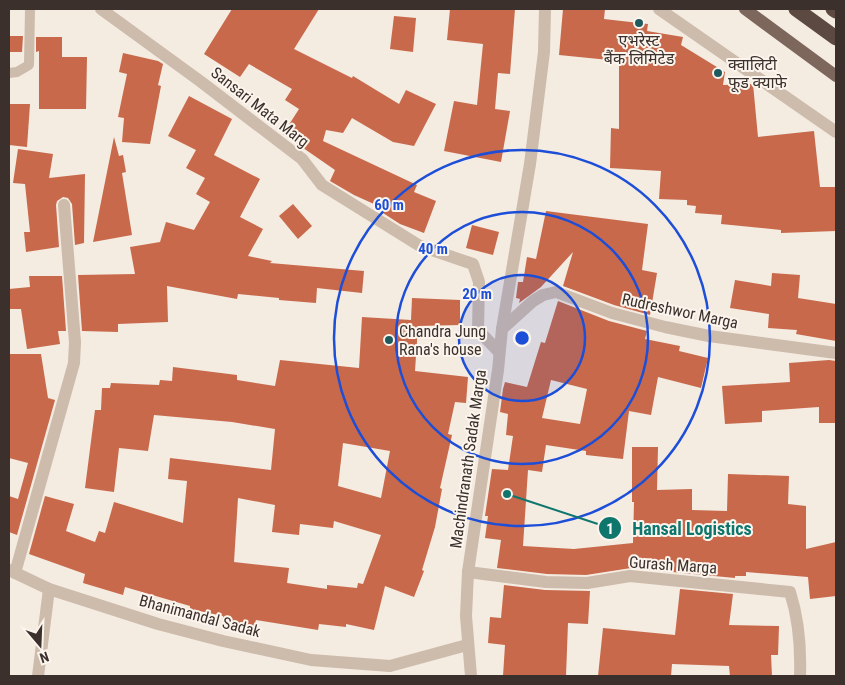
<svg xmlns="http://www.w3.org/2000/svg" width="845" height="685" font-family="'Roboto Condensed','Noto Sans Devanagari',sans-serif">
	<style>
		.building { fill: #c8694b; fill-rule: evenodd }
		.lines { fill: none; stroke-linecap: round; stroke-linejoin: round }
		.lane { stroke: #cdbbac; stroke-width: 10 }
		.street { stroke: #cdbbac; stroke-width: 12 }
		.primary { stroke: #7d675c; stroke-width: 12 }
		.highway { stroke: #5c4a42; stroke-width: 15 }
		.ring { fill: none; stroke: #1d4ed8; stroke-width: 2.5 }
		.poi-dot { fill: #1f5a5e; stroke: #fbf5ee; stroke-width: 2 }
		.labels { text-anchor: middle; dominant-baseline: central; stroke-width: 4; stroke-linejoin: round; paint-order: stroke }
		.poi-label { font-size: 16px; fill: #3b302b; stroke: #fbf5ee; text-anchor: start }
		.street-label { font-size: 16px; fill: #3b302b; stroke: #fbf5ee }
		.centre { fill: #1d4ed8; stroke: #fbf5ee; stroke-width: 2.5 }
		.ring-label { font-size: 15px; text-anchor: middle; font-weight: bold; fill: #1d4ed8; stroke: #fbf5ee; stroke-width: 4; stroke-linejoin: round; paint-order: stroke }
		.leader { fill: none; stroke: #0f766e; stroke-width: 2 }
		.callout-dot { fill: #0f766e; stroke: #fbf5ee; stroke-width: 2 }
		.mark-label { font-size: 15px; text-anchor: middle; font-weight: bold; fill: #fff }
		.callout-label { font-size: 18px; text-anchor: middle; font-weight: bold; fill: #0f766e; stroke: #fbf5ee; stroke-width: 4; stroke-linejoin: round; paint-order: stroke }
	</style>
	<rect width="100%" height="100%" fill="#f4ebe1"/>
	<g class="building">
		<polygon points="232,9 319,9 294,49 352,78 353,76 399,104 406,90 436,104 414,146 393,142 352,118 343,133 326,130 323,141 417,185 414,192 436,201 424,233 400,224 383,213 385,209 354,195 330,181 335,170 283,134 299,109 285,100 292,89 249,64 240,77 204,54"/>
		<polygon points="450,9 515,9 510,74 498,73 495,109 510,111 501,162 444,151 454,101 477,105 483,44 447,40"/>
		<polygon points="563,9 605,9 604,19 648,24 647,31 683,37 681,45 725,72 723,85 753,84 758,137 814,131 820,187 836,187 836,231 781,233 781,230 721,224 722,215 695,213 696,206 687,205 687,200 659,199 661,171 610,168 611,128 619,129 619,61 559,55"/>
		<polygon points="394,16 416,18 413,52 390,49"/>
		<polygon points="9,36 23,36 22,52 9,52"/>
		<polygon points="36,37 62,37 62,57 87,57 86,109 39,109 39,51 36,52"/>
		<polygon points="123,53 158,61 163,64 158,85 161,86 150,144 122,142 124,118 118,117 127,74 119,72"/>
		<polygon points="189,96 232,119 214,155 260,179 240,217 263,229 248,256 272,261 270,263 364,271 362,293 317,288 316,303 279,300 279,298 238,294 237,299 167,286 168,322 118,324 118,332 82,331 78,275 135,274 130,247 160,242 166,222 194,230 210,202 196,194 205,178 186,168 196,150 168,136"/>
		<polygon points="9,104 30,104 27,147 9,145"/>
		<polygon points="114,137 119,156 123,155 126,172 122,173 132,235 93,242"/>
		<polygon points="18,149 53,154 49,178 85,174 84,243 75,245 72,204 68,198 63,197 57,201 56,205 59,247 26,252 24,232 30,232 25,184 13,183"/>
		<polygon points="293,204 312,226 298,239 279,216"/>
		<polygon points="546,211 648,224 642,270 657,273 650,315 614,305 563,286 573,252 541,287 519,303 520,299 516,298 518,282 523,282 527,257 536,259"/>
		<polygon points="472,225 499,232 493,255 466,248"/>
		<polygon points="772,273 800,275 798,298 836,304 836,341 796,334 797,330 768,328 769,314 730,308 735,280 771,286"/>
		<polygon points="29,276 62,276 66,331 58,331 60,344 27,349 21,309 9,309 9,289 30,287"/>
		<path d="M412,298L460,300V325L418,326L415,371L468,377L466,403L455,402L448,434L452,435L440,488L442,489L435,527L422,570L424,571L414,597L385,586L374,630L346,624V627L319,624L318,630L256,620L254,626L223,620V616L190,609V606L125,587L123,595L83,583L85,574L29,554L45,496L74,504L66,531L95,542L99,531L105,533L114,502L183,523L187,481L168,479L170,458L271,470L275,429L232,422L154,415L148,451L119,448L114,492L85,488L95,410H101L102,388H110L111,383L159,385L160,380L172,381L173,367L237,375V380L275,386L280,360L359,368L362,317L411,320ZM343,443L390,451L381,498L338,486ZM238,498L275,505L272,532L299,535L300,524L333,528L334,521L381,535L363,584L358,583L357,588L327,585V589L287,583L289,568L234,562Z"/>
		<path d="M558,301L609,321L647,331L645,339L680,346L679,351L708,358L701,388L658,377L651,415L629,411L623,459L586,455V451L546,445L542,472L528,470L523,546L574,549L633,543L634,502H632V447H658L657,490L692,489V510L727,511L728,474L789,476L788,504L806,506V549L836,542V596L810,599L808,577L746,572V576H735V578L631,568L586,575L547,574L497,568L501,540L485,538L488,516H485L492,469L508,470L513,436L506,435L508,414L500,412L503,389L505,382L527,387L541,342L545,343ZM551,380L587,389L580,424L542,418Z"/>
		<polygon points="9,354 41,354 48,398 55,400 17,535 9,532 9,496 18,499 28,463 9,458"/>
		<polygon points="829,360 836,361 836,423 819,423 819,407 762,411 762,422 725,424 722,386 790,382 789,363"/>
		<polygon points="504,585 545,590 590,591 588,624 568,623 566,676 503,676 505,645 488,643 490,617 501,618"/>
		<polygon points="680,589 733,594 729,625 779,626 778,655 771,655 772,676 730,676 729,666 672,664 671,676 598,676 603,628 675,635"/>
	</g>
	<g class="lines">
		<polyline class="lane" points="9,73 17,72 29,65 30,9"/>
		<g class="street">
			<polyline points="101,9 200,81 302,159 322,185 420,246 473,264 479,282 478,330 499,352"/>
			<polyline points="659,9 836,132"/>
			<polyline points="502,329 533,301 543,295 556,292 612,313 665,327 709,336 836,353"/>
			<polyline points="9,570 49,589 158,624 223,641 311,660 390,666 467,645"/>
			<path d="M468,572L546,582L587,583L630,576L790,592C799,620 801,647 800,676"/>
			<polyline points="15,573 74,363 75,342 64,205"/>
			<polyline points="38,676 49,589"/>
			<polyline points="471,676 466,616 468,572 498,370 502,329 530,164 544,52 545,9"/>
		</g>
		<polyline class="primary" points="745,9 836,76"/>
		<g class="highway">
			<polyline points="796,9 836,38"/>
			<polyline points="833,9 836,11"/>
		</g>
	</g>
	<circle cx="522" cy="338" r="63" fill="#1d4ed8" fill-opacity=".12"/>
	<g class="ring">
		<circle cx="522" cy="338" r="63"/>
		<circle cx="522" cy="338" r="126"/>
		<circle cx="522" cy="338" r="188"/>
	</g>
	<g class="poi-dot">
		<circle cx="639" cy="23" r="5"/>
		<circle cx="718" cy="73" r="5"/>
		<circle cx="389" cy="340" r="5"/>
	</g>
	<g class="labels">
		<g class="poi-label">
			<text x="639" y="40" text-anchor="middle">एभरेस्ट<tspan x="639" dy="18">बैंक लिमिटेड</tspan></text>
			<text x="728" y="64">क्वालिटी<tspan x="728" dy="18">फूड क्याफे</tspan></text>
			<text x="399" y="331">Chandra Jung<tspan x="399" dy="18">Rana's house</tspan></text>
		</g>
		<g class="street-label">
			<text transform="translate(260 107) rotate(38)">Sansari Mata Marg</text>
			<text transform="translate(680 311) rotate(12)">Rudreshwor Marga</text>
			<text transform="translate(468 459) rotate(-82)">Machindranath Sadak Marga</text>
			<text transform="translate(673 565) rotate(4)">Gurash Marga</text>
			<text transform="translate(200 616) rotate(15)">Bhanimandal Sadak</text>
		</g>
	</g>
	<circle cx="522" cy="338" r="8" class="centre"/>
	<g class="ring-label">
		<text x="389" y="210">60 m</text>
		<text x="433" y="254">40 m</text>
		<text x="477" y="299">20 m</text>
	</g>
	<path class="leader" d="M507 494L610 528"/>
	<g class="callout-dot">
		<circle cx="507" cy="494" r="5"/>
		<circle cx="610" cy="528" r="12"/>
	</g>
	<g class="mark-label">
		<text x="610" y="534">1</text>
	</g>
	<g class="callout-label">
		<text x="692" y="535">Hansal Logistics</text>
	</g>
	<rect width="845" height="685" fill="none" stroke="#3b302b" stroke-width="20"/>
	<g transform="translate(40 645) rotate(161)" stroke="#fbf5ee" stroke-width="4" paint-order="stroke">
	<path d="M0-4L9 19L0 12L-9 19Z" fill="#3b302b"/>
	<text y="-8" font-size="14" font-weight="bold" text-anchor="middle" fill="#3b302b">N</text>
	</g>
</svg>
